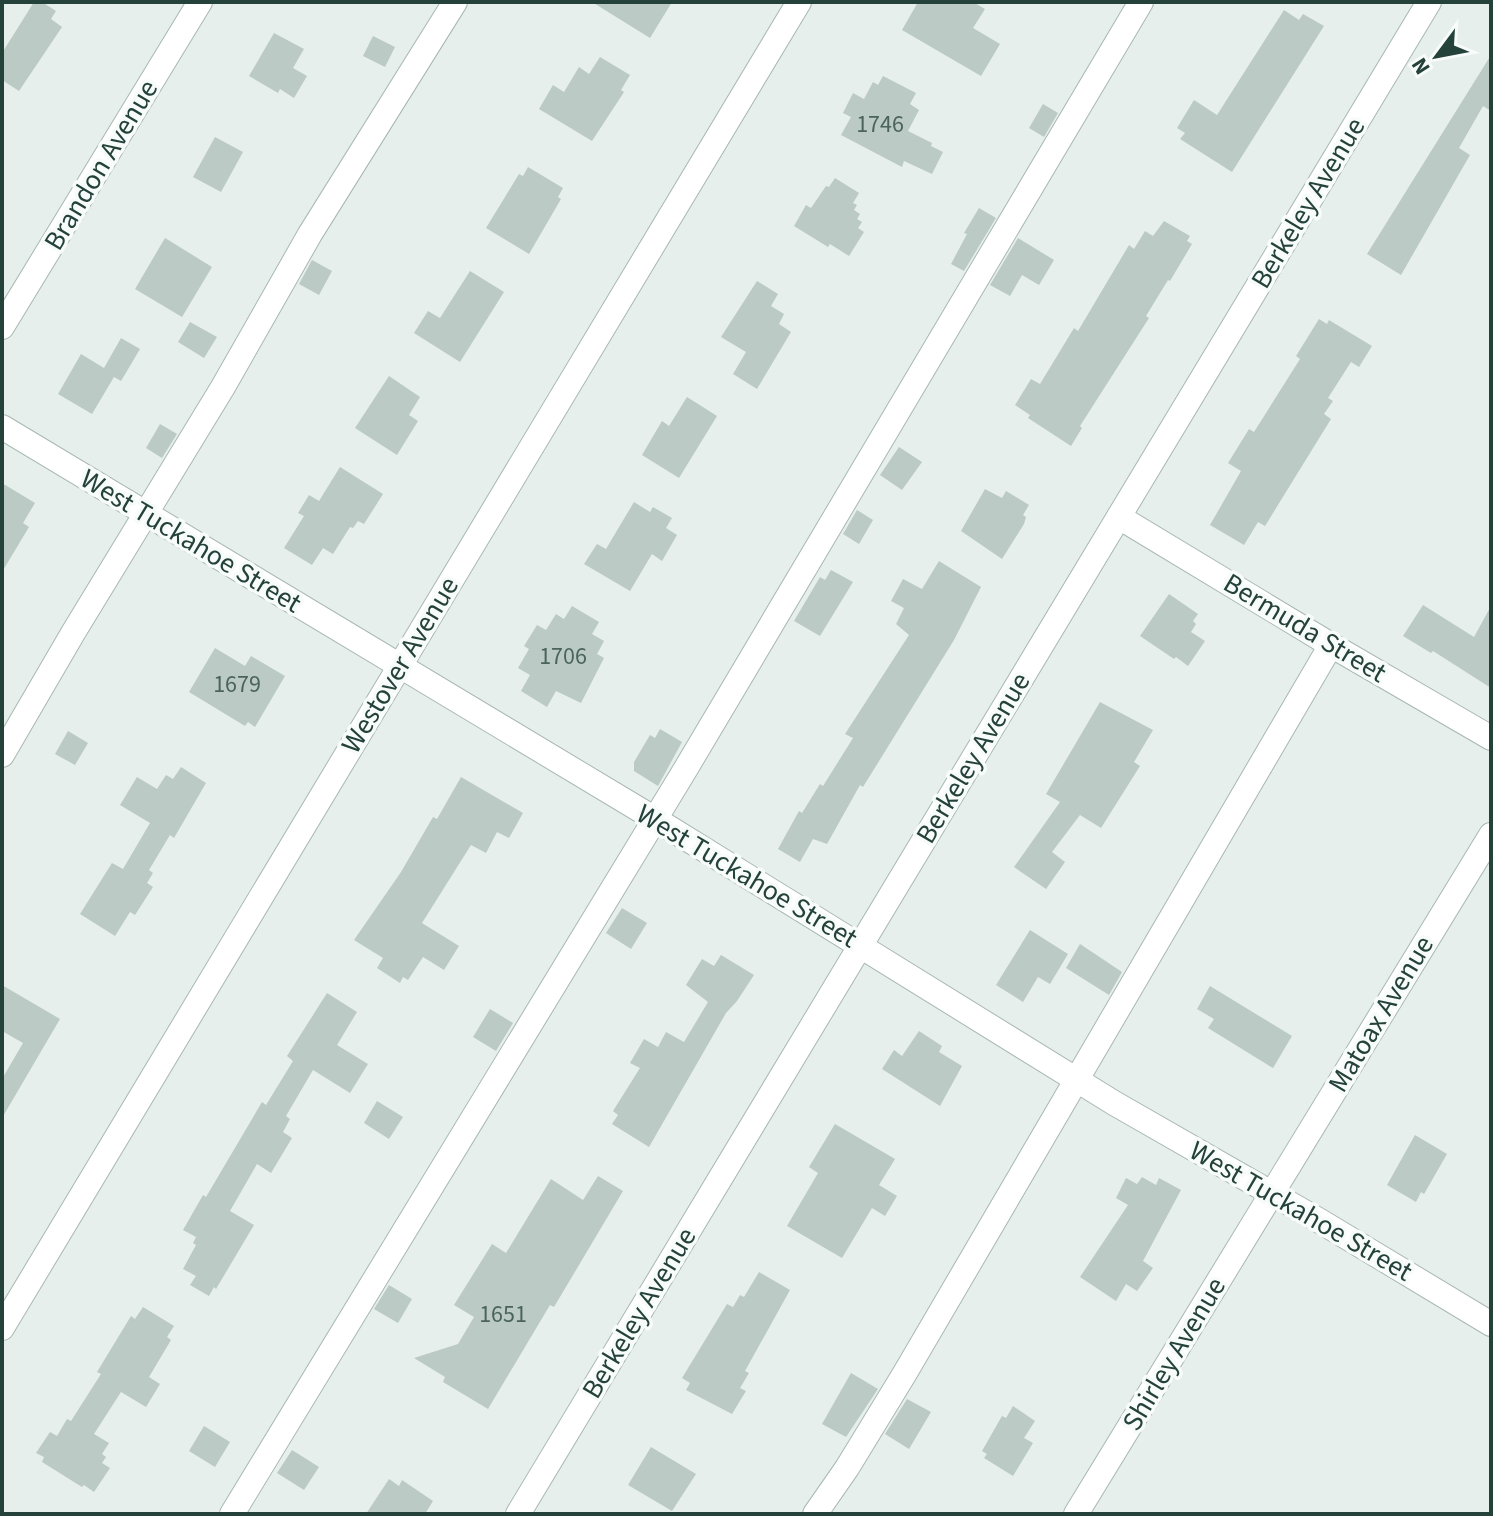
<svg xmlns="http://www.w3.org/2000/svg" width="1493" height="1516" font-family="'Source Sans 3',sans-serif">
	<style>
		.building { fill: #bbcac4 }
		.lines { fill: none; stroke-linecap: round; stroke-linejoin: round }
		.minor-casing { stroke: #a8b8b2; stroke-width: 26 }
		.minor { stroke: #fff; stroke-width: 24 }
		.labels { text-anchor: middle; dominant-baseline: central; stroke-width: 7; stroke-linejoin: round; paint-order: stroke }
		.number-label { font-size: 24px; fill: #4a645c }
		.street-label { font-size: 28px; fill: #24423a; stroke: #f7fbf9 }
	</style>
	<rect width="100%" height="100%" fill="#e6efeb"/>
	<g class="building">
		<polygon points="34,2 42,2 56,11 51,19 62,27 19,91 2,80 2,53"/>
		<polygon points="592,2 672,2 650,38"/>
		<polygon points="918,2 973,2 985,9 973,28 1000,44 981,76 902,30"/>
		<polygon points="1284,10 1299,20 1303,14 1324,26 1232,172 1180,139 1185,133 1177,128 1194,100 1217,115"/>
		<polygon points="274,33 304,49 293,68 307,76 294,98 280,89 278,93 249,76"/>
		<polygon points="373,36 395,47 385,67 363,56"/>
		<polygon points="1491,55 1491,111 1483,106 1459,148 1470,155 1401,275 1367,254"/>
		<polygon points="600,57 630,75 621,90 624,92 592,141 539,109 553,85 564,92 579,67 589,74"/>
		<polygon points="883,76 916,93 910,104 919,110 908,131 932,143 931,146 943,152 932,174 904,161 902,167 841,135 851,117 843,113 853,93 864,99 873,82 878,85"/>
		<polygon points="1043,104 1058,113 1044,137 1029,128"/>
		<polygon points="215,137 243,152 221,192 193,177"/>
		<polygon points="528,167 563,188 558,197 561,199 529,254 486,228 519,174 523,176"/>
		<polygon points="835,178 859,193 853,203 857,205 854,210 860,214 857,219 862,222 858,228 864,232 849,256 830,244 828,247 794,226 806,205 811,208 826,186 829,187"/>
		<polygon points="979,208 996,218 964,271 951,264 967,234 964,233"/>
		<polygon points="1164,221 1190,236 1187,241 1192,244 1170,281 1168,280 1146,316 1149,318 1080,426 1082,428 1071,446 1028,418 1030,415 1015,405 1031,379 1040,384 1074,328 1078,331 1129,245 1134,249 1145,231 1153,236"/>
		<polygon points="165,238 212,267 182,317 135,289"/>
		<polygon points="1018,238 1054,260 1039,285 1022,275 1010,296 990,285"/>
		<polygon points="312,260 332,271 319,295 299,284"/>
		<polygon points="470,271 504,292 460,362 414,333 428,311 440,318"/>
		<polygon points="757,281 778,294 771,306 784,314 779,324 791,332 757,389 733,374 746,352 721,337"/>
		<polygon points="1319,319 1327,324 1329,320 1372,346 1359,367 1351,362 1328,398 1333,401 1324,414 1331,419 1265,526 1258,522 1244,545 1210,525 1241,471 1228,463 1249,429 1254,432 1300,359 1296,356"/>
		<polygon points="190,322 217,337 204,358 178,342"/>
		<polygon points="121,338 140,349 121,381 114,377 92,414 58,394 81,354 104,368"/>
		<polygon points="389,376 420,397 409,415 418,421 397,455 355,428"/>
		<polygon points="687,397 717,416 679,478 642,455 662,421 669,426"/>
		<polygon points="160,424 177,434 162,458 146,448"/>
		<polygon points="899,447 922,462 902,490 880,475"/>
		<polygon points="340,467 383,494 364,524 358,521 353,528 350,527 333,554 323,548 312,565 284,548 304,516 298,513 309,495 319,501"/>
		<polygon points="2,483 35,503 23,523 29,527 2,572"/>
		<polygon points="985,489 1002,498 1006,491 1029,505 1023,515 1026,517 1024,524 1002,559 961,531"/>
		<polygon points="634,502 650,512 653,507 672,518 666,528 677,535 662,561 652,554 630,591 584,564 597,544 606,549"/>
		<polygon points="857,510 873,520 859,544 843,534"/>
		<polygon points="939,561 981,587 954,640 863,787 860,785 827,844 813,839 800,862 778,849 799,811 802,813 820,784 823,786 853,738 845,734 909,635 896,624 904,608 891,601 903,579 922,589"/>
		<polygon points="831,570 853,582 820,636 794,621 820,577 825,580"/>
		<polygon points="1169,594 1198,614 1193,621 1196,624 1191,632 1205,641 1188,666 1176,657 1174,659 1140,636"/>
		<polygon points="1423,605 1474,637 1491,606 1491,688 1433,651 1431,653 1403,636"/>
		<polygon points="572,606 599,622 592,634 604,641 597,654 604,658 581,703 556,691 547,707 521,691 530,675 518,668 529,649 524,646 537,625 546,630 556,614 564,619"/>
		<polygon points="215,648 245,666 251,656 285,676 255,727 248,722 245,726 189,692"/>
		<polygon points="1100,702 1153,730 1134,762 1140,766 1101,828 1080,815 1052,852 1065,862 1046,889 1014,867 1060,802 1046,794"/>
		<polygon points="660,729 682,742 658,786 634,771 634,762 650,735 655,738"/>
		<polygon points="68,731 88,743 75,765 55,754"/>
		<polygon points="181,767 206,783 174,838 170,835 149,870 153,873 147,883 153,887 135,915 130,912 115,936 80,914 112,863 123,869 150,823 120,805 137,777 157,789 166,775 173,779"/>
		<polygon points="461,777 523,813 509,838 497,832 486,853 471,845 422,923 459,946 444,970 423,957 408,980 403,977 400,983 377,968 383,958 354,940 401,872 433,817 437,819"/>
		<polygon points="622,908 647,923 631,949 606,933"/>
		<polygon points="1030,930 1068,954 1050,984 1038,977 1023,1002 996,985"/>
		<polygon points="1080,944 1122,972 1109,995 1066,968"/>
		<polygon points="721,955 754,975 737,1001 726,1013 649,1147 612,1124 618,1115 613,1111 640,1068 630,1063 644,1039 658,1047 666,1032 684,1042 708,1002 686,985 702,959 714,966"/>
		<polygon points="2,985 60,1019 2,1118 2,1079 23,1043 2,1031"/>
		<polygon points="1210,986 1292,1036 1273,1068 1208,1028 1214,1019 1197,1009"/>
		<polygon points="327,993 357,1012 337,1045 368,1064 350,1093 313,1070 286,1116 290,1119 283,1132 292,1138 271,1173 257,1164 230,1211 254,1225 216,1289 214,1287 209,1296 190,1285 196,1276 183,1269 196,1245 193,1243 196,1237 183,1230 203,1195 206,1197 262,1102 266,1105 293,1061 287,1056"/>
		<polygon points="490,1009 513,1023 496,1051 473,1037"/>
		<polygon points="919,1031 942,1046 939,1052 962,1066 940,1106 882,1069 894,1050 902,1056"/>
		<polygon points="377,1101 403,1117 389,1139 364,1123"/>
		<polygon points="835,1124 895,1159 879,1185 897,1196 885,1216 872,1208 842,1258 787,1226 818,1173 809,1167"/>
		<polygon points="1415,1135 1447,1154 1424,1194 1421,1192 1416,1202 1387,1185"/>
		<polygon points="598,1176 623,1191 554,1307 550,1305 488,1409 443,1382 445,1377 414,1358 458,1344 474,1317 454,1305 492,1244 506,1253 551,1179 583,1200"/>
		<polygon points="1142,1177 1156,1185 1159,1178 1181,1190 1143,1261 1153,1268 1137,1291 1126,1284 1116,1301 1080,1277 1128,1205 1116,1198 1126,1178 1137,1184"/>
		<polygon points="759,1272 790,1290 745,1371 749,1373 740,1388 746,1391 732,1414 686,1390 690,1383 682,1378 727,1304 733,1307 740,1295 744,1297"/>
		<polygon points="389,1285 412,1299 398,1323 374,1309"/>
		<polygon points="143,1307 174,1326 167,1337 171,1340 149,1377 160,1384 146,1407 121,1392 94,1434 109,1443 102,1454 106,1457 102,1463 110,1468 94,1492 84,1485 82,1487 42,1462 44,1457 36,1453 50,1432 57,1436 67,1419 71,1421 101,1374 97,1372 131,1316 135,1319"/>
		<polygon points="851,1373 878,1389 846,1437 822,1424"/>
		<polygon points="907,1399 931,1412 909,1449 885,1434"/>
		<polygon points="1013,1406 1035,1421 1024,1438 1033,1443 1013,1476 984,1458 987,1454 982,1451 1002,1416 1006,1418"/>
		<polygon points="204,1426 230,1442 215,1467 189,1451"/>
		<polygon points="651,1447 696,1474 672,1511 628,1485"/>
		<polygon points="292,1450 319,1467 304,1490 277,1473"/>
		<polygon points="389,1479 399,1486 402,1480 433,1501 425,1514 366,1514"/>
	</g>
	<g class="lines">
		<g class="minor-casing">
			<g id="minor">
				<polyline points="2,327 200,2"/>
				<polyline points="2,427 655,819 1114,1103 1320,1221 1491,1324"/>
				<polyline points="1119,517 1331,645 1491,738"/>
				<polyline points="2,755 73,633 223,387 310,234 455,2"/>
				<polyline points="2,1328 799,2"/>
				<polyline points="232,1514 685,770 1141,2"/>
				<polyline points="518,1514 1429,2"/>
				<polyline points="815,1514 847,1468 905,1373 1331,645"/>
				<polyline points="1076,1514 1491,835"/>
			</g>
		</g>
		<use href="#minor" class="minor"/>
	</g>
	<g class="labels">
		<g class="number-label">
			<text x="880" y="124">1746</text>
			<text x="563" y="656">1706</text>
			<text x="237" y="684">1679</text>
			<text x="503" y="1314">1651</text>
		</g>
		<g class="street-label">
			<text transform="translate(101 165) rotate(-59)">Brandon Avenue</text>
			<text transform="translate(1308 203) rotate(-59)">Berkeley Avenue</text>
			<text transform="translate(191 541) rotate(31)">West Tuckahoe Street</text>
			<text transform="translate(1305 628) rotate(31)">Bermuda Street</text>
			<text transform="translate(400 665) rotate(-59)">Westover Avenue</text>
			<text transform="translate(973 758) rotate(-59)">Berkeley Avenue</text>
			<text transform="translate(747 876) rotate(31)">West Tuckahoe Street</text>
			<text transform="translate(1381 1014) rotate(-59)">Matoax Avenue</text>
			<text transform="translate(1301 1211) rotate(30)">West Tuckahoe Street</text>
			<text transform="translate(639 1313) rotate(-59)">Berkeley Avenue</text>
			<text transform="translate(1174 1354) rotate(-59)">Shirley Avenue</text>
		</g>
	</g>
	<rect width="1493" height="1516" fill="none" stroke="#24423a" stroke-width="8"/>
	<g transform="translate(1437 56) rotate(238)" stroke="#f7fbf9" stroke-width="6" paint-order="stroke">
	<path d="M0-6L14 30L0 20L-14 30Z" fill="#24423a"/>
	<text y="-12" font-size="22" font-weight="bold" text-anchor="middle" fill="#24423a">N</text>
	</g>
</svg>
